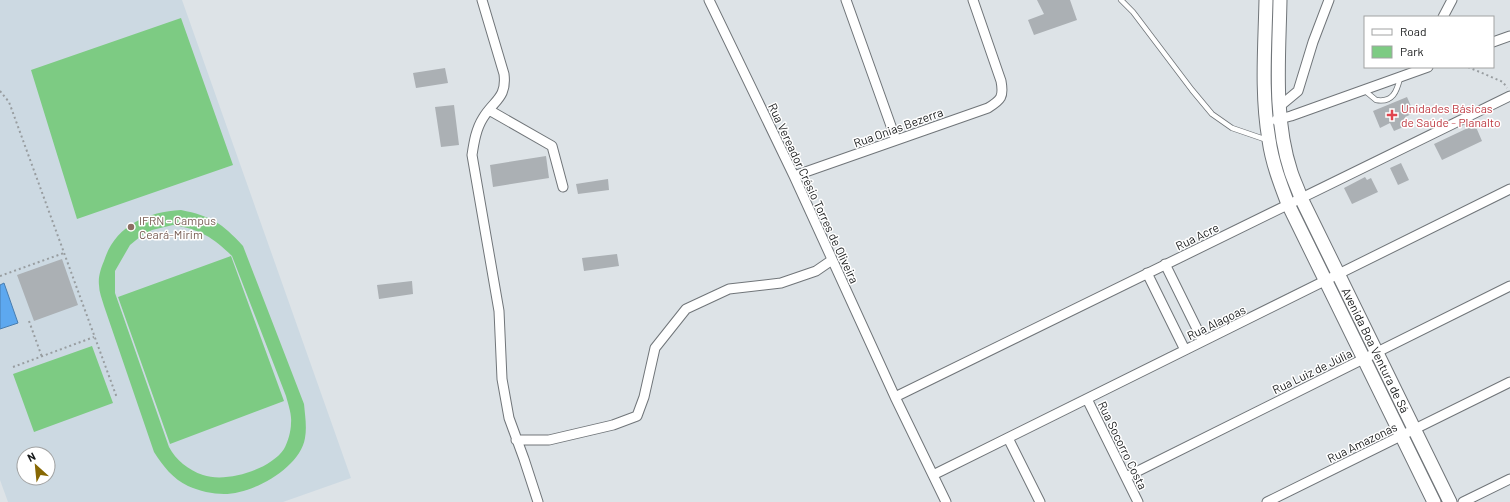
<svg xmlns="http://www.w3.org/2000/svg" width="1510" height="502" font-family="Barlow,sans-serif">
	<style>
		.built { fill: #ccd9e2; fill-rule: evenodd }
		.green { fill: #7dcb83; fill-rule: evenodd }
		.water { fill: #5da8ef; stroke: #487daf }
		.building { fill: #abb0b4 }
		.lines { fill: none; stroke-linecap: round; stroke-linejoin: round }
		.lane-casing { stroke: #707579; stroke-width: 6 }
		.street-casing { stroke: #707579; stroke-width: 11 }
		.secondary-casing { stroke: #707579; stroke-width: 15 }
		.path { stroke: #989da0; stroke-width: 2; stroke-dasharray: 2 3; stroke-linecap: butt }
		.lane { stroke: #fff; stroke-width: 4.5 }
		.street { stroke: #fff; stroke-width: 9 }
		.secondary { stroke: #fff; stroke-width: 13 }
		.health-dot { fill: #e0444e; stroke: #fff; stroke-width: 1.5 }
		.education-dot { fill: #8d6e63; stroke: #fff; stroke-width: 1.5 }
		.labels { text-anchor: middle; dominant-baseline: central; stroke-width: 3; stroke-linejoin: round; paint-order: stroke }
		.health-label { font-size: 12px; fill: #be3a42; stroke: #fff; text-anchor: start }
		.street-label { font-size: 12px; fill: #17191a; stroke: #fff }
		.education-label { font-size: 12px; fill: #785e54; stroke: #fff; text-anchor: start }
	</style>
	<rect width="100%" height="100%" fill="#dde3e7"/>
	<path class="built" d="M0,0H182L351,478L283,502H8L0,480ZM24,454H48V478H24Z"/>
	<path class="green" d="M181,18L233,165L77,219L31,70Z
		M181,210C211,216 222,223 243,246L304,404C305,415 307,427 305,438C300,468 253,494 224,494C213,494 199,491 188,486C173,479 163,466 154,452L104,306C102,299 99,292 99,285C98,277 101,268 104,261C115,226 146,212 181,210ZM173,225C199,229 213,237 232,256L286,396C288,404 292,414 291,423C291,431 288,442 284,449C270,470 226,483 203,475C188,470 176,460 169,447L115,293V271L130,245L141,236L152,230Z
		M231,256L284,401L170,444L118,297Z
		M92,346L113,403L34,432L13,374Z"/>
	<path class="water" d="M4,283L18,323L0,329V285Z"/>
	<path class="building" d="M1037,0H1070L1077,20L1034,35L1028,20L1044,14Z
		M445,68L448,83L416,88L413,73Z
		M1407,97L1414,113L1405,117L1408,125L1394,131L1390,123L1380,128L1373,111Z
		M454,105L459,145L441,147L435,107Z
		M1470,127L1471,129L1476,127L1482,141L1442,160L1434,144Z
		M546,156L549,178L493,187L490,165Z
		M1401,163L1409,180L1398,185L1390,168Z
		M1365,177L1367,180L1371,178L1378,192L1352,204L1344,188Z
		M608,179L609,190L578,194L576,184Z
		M617,254L619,266L584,271L582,258Z
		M62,259L78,305L34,321L17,275Z
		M412,281L413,294L379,299L377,285Z"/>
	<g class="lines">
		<g class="lane-casing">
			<path id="lane" d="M1121,0L1133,12L1192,90L1212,114L1232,128L1267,140
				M1364,90L1376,100C1393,103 1397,91 1400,78"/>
		</g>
		<g class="street-casing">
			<path id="street" d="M482,0L504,74C507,98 494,100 483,118C476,129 474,142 472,155L499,311L502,379L509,418L524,459L538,502
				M709,0L794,176L895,397L946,502
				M846,0L896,140
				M1443,17L1452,0
				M1493,42L1510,36
				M1280,106L1298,91L1313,42L1329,0
				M489,110L552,146L563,187
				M1276,120L1291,116L1428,67
				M794,176L988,108C1001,100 1004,97 1001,81L973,0
				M1165,264L1203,341
				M1147,273L1185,350
				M895,397L1510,96
				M1087,399L1138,502
				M1008,438L1040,502
				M516,440H549L613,425L637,416L644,397L655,348L686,309L729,289L781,283L816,271L832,260
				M933,475L1510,189
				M1126,477L1510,286
				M1267,502L1510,382
				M1463,502L1510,479"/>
		</g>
		<g class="secondary-casing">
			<path id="secondary" d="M1266,0C1265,46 1261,94 1269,140C1272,162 1280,183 1288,204L1434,502
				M1280,0C1279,56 1273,118 1291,172C1294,181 1298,189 1301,198L1450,502"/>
		</g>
		<path class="path" d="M1468,67L1503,82L1507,88
			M0,91L9,102L117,398
			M0,276L64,253
			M29,321L42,357
			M13,367L94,337"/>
		<use href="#lane" class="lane"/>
		<use href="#street" class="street"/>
		<use href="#secondary" class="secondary"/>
	</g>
	<path class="health-dot" d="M1390 109h4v4h4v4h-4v4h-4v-4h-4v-4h4z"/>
	<circle class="education-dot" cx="131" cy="227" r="4"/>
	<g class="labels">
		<g class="health-label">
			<text x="1401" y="108">Unidades Básicas<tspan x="1401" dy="14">de Saúde - Planalto</tspan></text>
		</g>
		<g class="street-label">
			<text transform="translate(898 127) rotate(-20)">Rua Onias Bezerra</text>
			<text transform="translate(814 193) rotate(65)">Rua Vereador Crésio Torres de Oliveira</text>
			<text transform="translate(1197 236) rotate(-26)">Rua Acre</text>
			<text transform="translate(1216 322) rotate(-26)">Rua Alagoas</text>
			<text transform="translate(1376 350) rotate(64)">Avenida Boa Ventura de Sá</text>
			<text transform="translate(1312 371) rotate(-26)">Rua Luiz de Júlia</text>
			<text transform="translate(1362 442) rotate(-26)">Rua Amazonas</text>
			<text transform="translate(1123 445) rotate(64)">Rua Socorro Costa</text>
		</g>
		<g class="education-label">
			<text x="139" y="220">IFRN - Campus<tspan x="139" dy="14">Ceará-Mirim</tspan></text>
		</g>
	</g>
	<rect x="1364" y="16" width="130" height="52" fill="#ffffff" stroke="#a2a3a3"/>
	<rect x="1372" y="29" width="20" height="6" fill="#ffffff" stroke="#a2a3a3"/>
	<text x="1400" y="36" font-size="12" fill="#17191a">Road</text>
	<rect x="1372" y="46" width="20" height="12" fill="#7dcb83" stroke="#a2a3a3"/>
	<text x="1400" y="56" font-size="12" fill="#17191a">Park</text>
	<g transform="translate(36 466) rotate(333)"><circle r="19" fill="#ffffff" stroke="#a2a3a3"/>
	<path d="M0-3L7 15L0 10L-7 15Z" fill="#876803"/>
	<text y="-6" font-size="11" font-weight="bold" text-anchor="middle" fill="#17191a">N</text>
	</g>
</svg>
